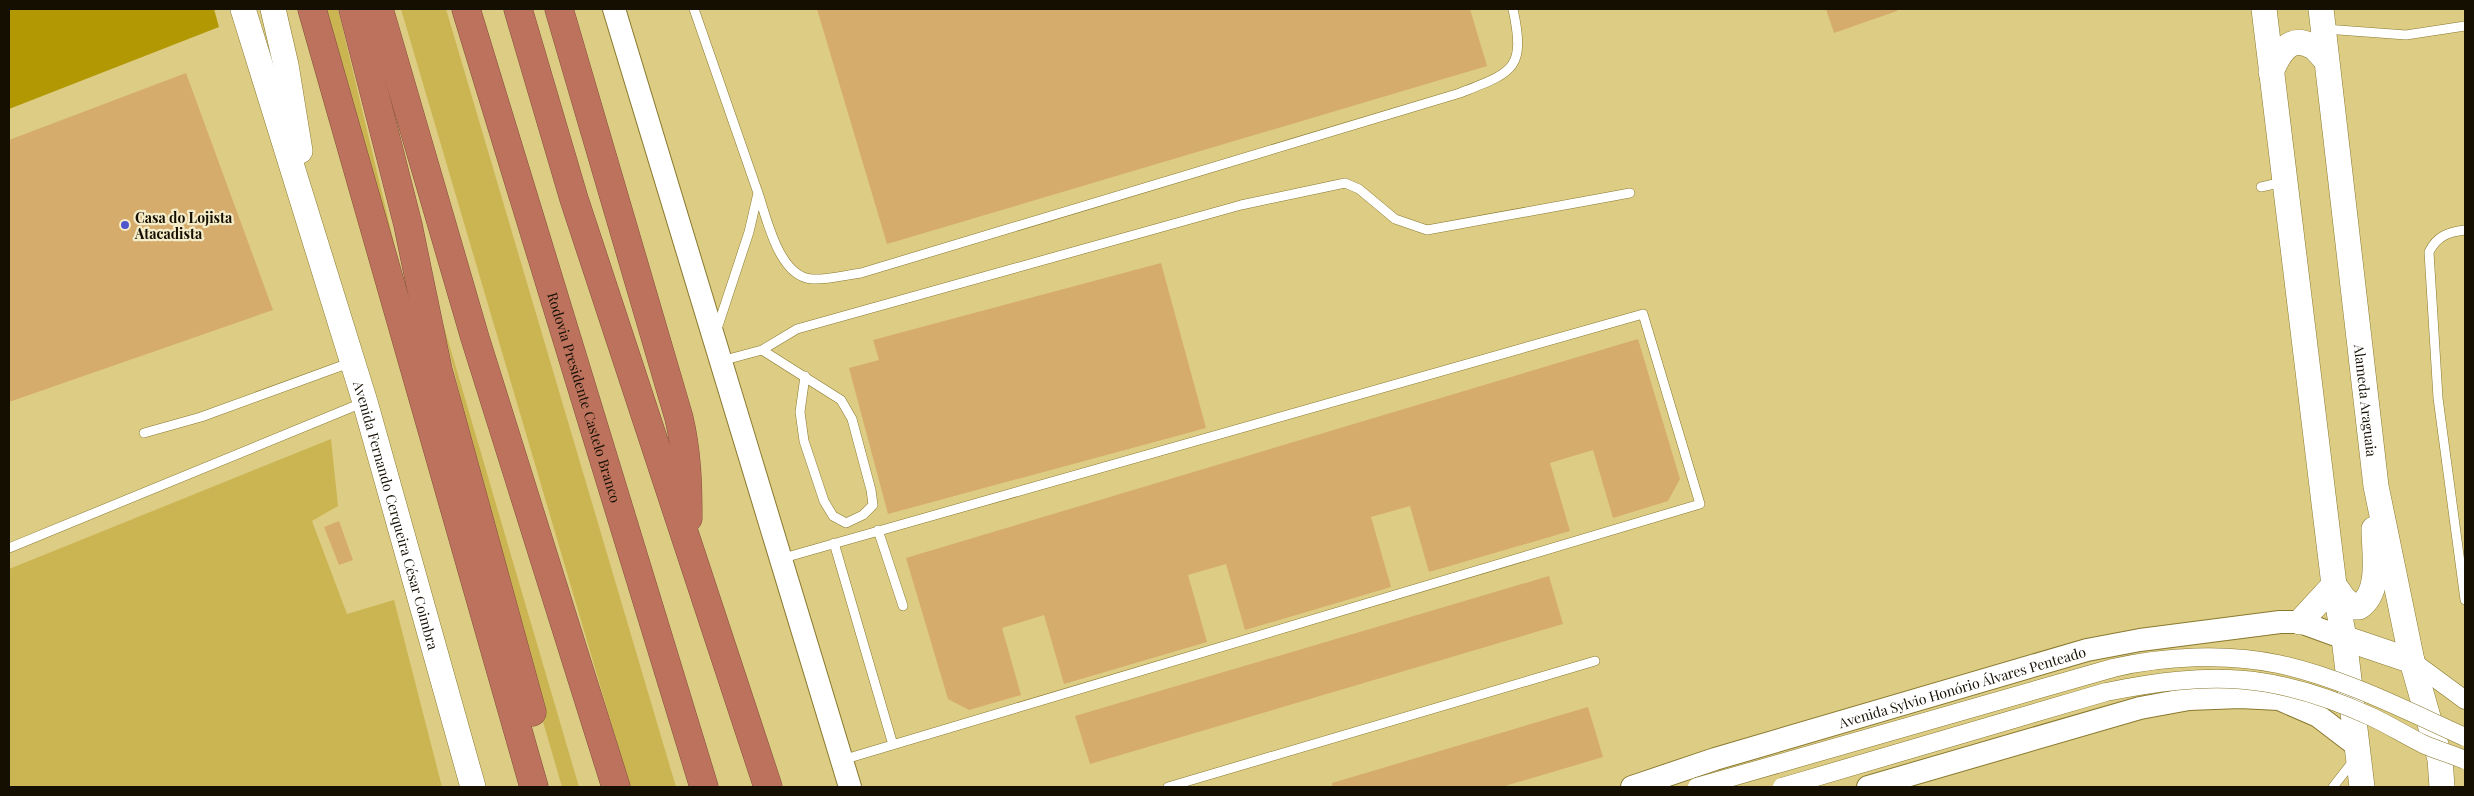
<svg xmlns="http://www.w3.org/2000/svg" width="2474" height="796" font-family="'Playfair Display',serif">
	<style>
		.green { fill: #cbb553 }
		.forest { fill: #b29803 }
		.building { fill: #d6ac6c }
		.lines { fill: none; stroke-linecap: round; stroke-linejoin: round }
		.service-casing { stroke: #89792f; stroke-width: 10 }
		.minor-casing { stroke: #89792f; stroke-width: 19 }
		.tertiary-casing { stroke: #89792f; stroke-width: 24 }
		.secondary-casing { stroke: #89792f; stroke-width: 26 }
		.motorway-casing { stroke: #824f3c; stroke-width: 29 }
		.service { stroke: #fff; stroke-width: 9 }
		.minor { stroke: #fff; stroke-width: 18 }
		.tertiary { stroke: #fff; stroke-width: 22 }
		.secondary { stroke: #fff; stroke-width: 25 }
		.motorway { stroke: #bd725d; stroke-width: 28 }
		.minor-bridge-casing { stroke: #89792f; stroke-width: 19; stroke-linecap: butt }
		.minor-bridge { stroke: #fff; stroke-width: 18 }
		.poi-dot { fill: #5155cc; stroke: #f5edc9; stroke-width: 2 }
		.labels { text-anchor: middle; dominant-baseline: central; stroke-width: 4.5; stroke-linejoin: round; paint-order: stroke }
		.poi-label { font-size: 14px; font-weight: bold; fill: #140f00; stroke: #f5edc9; text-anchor: start }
		.street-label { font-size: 14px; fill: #140f00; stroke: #f5edc9 }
	</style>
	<rect width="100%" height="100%" fill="#ddcc83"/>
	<path class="green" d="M321,9H338L442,444Z
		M401,9H446L676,787H630Z
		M442,320L579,787H562L514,622Z
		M331,439L338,506L312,521L347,614L394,600L442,787H9V569Z"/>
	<path class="forest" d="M9,9H214L219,27L9,109Z"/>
	<path class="building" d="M817,9H1470L1487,66L887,244Z
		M1826,9H1897V11L1834,33Z
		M186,73L273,310L9,402V140Z
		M1161,263L1206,428L888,514L849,368L879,360L873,340Z
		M1638,339L1680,479L1668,501L1613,518L1593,450L1550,463L1570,531L1429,572L1410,506L1371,517L1391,587L1245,630L1226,564L1188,575L1207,642L1064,684L1044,615L1002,628L1021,695L969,710L948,699L906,558Z
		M339,521L353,560L339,565L324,527Z
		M1549,576L1563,624L1090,764L1075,716Z
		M1588,707L1603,757L1502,787H1332V783Z"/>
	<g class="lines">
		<g class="service-casing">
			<path id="service" d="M694,9L758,193L749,232L716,332
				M2325,29L2406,35L2465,26
				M2261,187L2283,182
				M758,193C767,219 779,277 812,279C828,280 845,275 861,273L1460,93C1513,72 1526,70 1513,9
				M2465,230C2448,232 2437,236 2429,252L2438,398L2465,600
				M762,350L841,400L852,419L871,490L873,505L863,515L846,523L833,516L824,501L804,441L800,412L805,376
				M721,361L762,350L797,329L1241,205L1345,183L1359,189L1395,219L1427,230L1630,193
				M144,433L201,417L352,362
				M878,530L903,606
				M834,543L893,745
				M9,548L362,403
				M780,559L1643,314L1700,504L842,760
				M1168,787L1595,661
				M2333,787L2354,760"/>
		</g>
		<g class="minor-casing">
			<path id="minor" d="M2412,661L2465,700"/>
		</g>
		<g class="tertiary-casing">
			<g id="tertiary">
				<path d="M614,9L850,787"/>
				<path id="s1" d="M1632,787L1715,759L2087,650L2140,640L2280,622H2300L2344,638"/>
				<path d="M1868,787L2140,708L2189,699L2240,697L2279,699L2318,716L2356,745"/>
			</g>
		</g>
		<g class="secondary-casing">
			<g id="secondary">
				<path id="s2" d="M243,9L365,402L473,787"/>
				<path d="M273,9L286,65L300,151"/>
				<path d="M2264,9L2334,585L2344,638L2362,787"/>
				<path id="s3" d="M2321,9L2376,486L2412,661L2440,759L2442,787"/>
				<path d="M2271,72C2278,56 2288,34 2311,46C2316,48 2321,55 2325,59"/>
				<path d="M2300,622L2334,585L2344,599L2354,607H2359C2382,592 2374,552 2374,529"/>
				<path d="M2344,638L2412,661"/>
			</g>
		</g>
		<g class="motorway-casing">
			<g id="motorway">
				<path d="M312,9L534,787"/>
				<path d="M353,9L408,225L438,370L532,712"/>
				<path d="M379,9L475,338L616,787"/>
				<path id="s4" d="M466,9L704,787"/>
				<path d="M518,9L574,199L768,787"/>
				<path d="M559,9L679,418C687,452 688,484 688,518"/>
			</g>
		</g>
		<use href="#service" class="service"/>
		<use href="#minor" class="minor"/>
		<use href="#tertiary" class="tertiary"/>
		<use href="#secondary" class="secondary"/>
		<use href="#motorway" class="motorway"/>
		<g class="minor-bridge-casing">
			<path id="minor-bridge" d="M1697,787L2113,668C2164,656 2227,653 2278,664C2343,678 2405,710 2465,737
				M1782,787L2106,692C2210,671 2275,672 2372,717C2389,725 2405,735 2423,744C2436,750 2451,754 2465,760"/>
		</g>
		<use href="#minor-bridge" class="minor-bridge"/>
	</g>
	<circle class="poi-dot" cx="125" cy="225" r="5"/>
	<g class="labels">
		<g class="poi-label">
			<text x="135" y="217">Casa do Lojista<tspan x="135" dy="16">Atacadista</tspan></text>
		</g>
		<g class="street-label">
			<text stroke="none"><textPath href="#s4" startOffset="406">Rodovia Presidente Castelo Branco</textPath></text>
			<text stroke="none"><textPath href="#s3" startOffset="394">Alameda Araguaia</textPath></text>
			<text stroke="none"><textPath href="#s2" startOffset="529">Avenida Fernando Cerqueira César Coimbra</textPath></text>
			<text stroke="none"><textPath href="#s1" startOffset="345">Avenida Sylvio Honório Álvares Penteado</textPath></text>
		</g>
	</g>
	<rect width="2474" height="796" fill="none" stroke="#140f00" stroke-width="20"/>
</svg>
